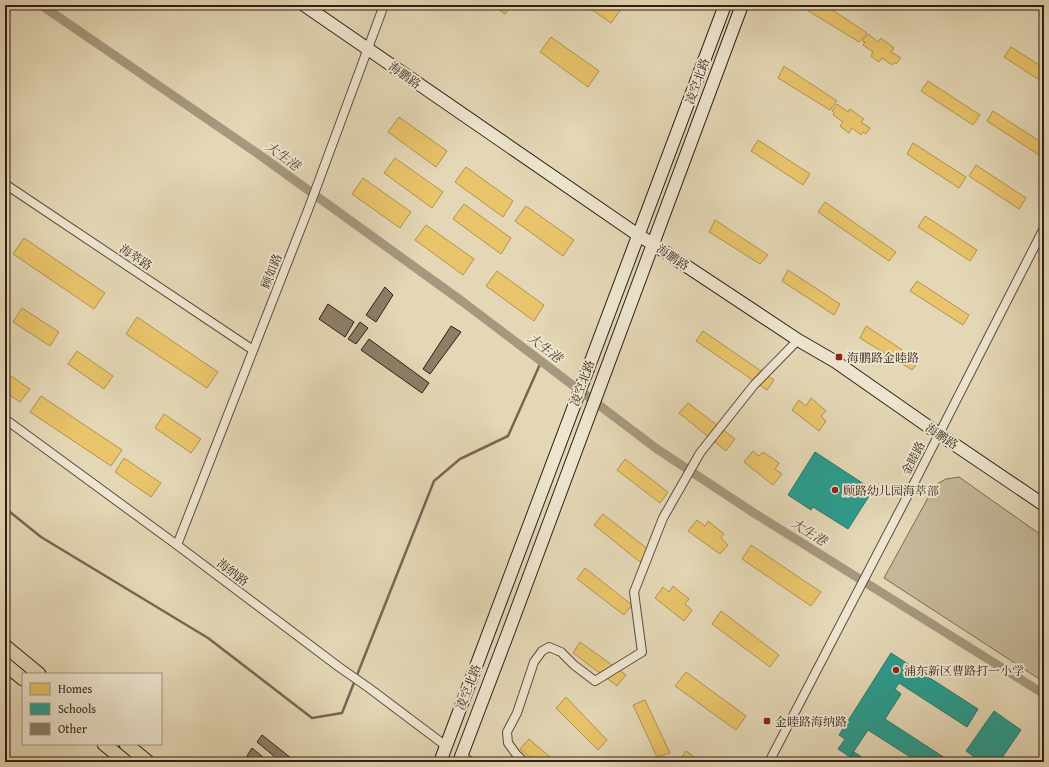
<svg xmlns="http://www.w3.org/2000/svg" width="1049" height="767" font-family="'Gentium Book Plus','Noto Serif SC',serif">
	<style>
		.green { fill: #c5b89a; stroke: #7a6b58 }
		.homes { fill: #e9c46a; stroke: #b19250 }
		.schools { fill: #2a9d8f; stroke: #2c776a }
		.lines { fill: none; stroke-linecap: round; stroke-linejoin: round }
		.stream { stroke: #766755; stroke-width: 2.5 }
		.canal { stroke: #a6987f; stroke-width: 9 }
		.building { fill: #8d7e68; stroke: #2f1e15 }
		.street-casing { stroke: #5c4c3d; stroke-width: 10 }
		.secondary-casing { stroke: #2f1e15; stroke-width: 14 }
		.primary-casing { stroke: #2f1e15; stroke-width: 15 }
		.street { stroke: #ede5cf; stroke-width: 8 }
		.secondary { stroke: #ede5cf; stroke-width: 12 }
		.primary { stroke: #e4d7b5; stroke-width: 13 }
		.poi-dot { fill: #8f2418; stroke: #ede5cf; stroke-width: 1.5 }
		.labels { text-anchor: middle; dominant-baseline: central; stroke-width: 4; stroke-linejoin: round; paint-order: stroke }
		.street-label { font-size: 12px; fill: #2f1e15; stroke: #ede5cf }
		.poi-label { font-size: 12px; fill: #2f1e15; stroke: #ede5cf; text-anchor: start }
		.water-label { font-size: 13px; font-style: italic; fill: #59493a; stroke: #ede5cf }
	</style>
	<rect width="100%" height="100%" fill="#e4d7b5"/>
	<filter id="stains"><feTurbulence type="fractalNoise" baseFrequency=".005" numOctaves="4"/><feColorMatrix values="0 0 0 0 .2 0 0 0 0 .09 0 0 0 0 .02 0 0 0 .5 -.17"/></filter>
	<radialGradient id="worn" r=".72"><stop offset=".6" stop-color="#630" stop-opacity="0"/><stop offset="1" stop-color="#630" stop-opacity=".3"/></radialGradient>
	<path class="green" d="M959,477L1044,537V682L884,578L935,485L946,479Z"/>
	<path class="homes" d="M492,5H511L505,14Z
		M585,5H618L622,8L611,23Z
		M810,5H825L867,33L859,42L807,10Z
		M868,34L878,42L881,38L894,48L891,52L901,58L896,64L894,62L892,65L882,58L879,62L871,56L873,52L863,45L865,42L862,41Z
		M551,37L599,71L588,87L540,52Z
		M1011,47L1044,68V83L1004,57Z
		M784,66L837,101L830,110L778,78Z
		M928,81L980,115L973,125L921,91Z
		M837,104L848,112L850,109L864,119L861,122L870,128L866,134L863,132L861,135L852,128L849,133L840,126L843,122L833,115L834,113L832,111Z
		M993,111L1044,144V147L1039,155L987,121Z
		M399,117L447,151L436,167L388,132Z
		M758,140L810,174L803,185L751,151Z
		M913,143L966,177L959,188L907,154Z
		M395,158L443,192L432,208L384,173Z
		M976,165L1026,198L1019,209L969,176Z
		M466,167L513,201L503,217L455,182Z
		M363,178L411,212L400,228L352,194Z
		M825,202L896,252L889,261L818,212Z
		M464,204L511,238L501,254L453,219Z
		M526,206L574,240L563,256L515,221Z
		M925,216L977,250L970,261L918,227Z
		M715,220L768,255L760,264L709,232Z
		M426,225L474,259L463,275L415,240Z
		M24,238L105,293L94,309L13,254Z
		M788,270L840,304L834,315L782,281Z
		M497,271L544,305L534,321L486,286Z
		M917,281L969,315L963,325L910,291Z
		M22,308L59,332L50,346L13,322Z
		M137,317L218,372L207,388L126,334Z
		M866,326L919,361L912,370L860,338Z
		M703,331L774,380L767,390L696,341Z
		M77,351L113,376L104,389L68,364Z
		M5,372L30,389L20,402L5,392Z
		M41,396L122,450L111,466L30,412Z
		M811,398L826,411L821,416L826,421L819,431L792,410L799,400L806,406Z
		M688,403L735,439L726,451L679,413Z
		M164,414L201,439L191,453L155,428Z
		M753,451L759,456L763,452L779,463L775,469L782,474L773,485L744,462Z
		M124,458L161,483L151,497L115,472Z
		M625,459L668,492L660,503L617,470Z
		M603,514L649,550L640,562L594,525Z
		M697,520L705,526L708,521L724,534L721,538L728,545L720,554L688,531Z
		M751,545L821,592L811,606L742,559Z
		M585,568L632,605L624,615L577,579Z
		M673,586L689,599L685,604L692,610L684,621L655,598L663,587L669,592Z
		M721,611L779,655L770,667L712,624Z
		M580,642L626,675L617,686L573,653Z
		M686,672L746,716L736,730L675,686Z
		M566,697L607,740L598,750L556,708Z
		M645,700L670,753L657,757L633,705Z
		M529,739L550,757L556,762H535L520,749Z
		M686,751L701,762H678Z"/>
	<path class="schools" d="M815,452L873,490L848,529L813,507L811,510L788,495Z
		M891,653L978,709L967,727L899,683L895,689L901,694L885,719L948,760L947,762H918L868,730L850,757L838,749L845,739L839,735Z
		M994,711L1021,730L999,762H982L966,751Z
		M854,752L869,762H847Z"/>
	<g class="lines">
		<path class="stream" d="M5,508L41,537L208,638L312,718L342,713L434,481L460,459L508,436L541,362"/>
		<path class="canal" d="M41,5L254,151L463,302L657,449L754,513L1044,694"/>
	</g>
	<path class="building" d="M385,287L393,295L376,322L366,315Z
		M328,304L354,322L345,337L319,319Z
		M360,322L368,328L356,344L348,339Z
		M451,326L461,332L430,374L423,369Z
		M369,339L429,383L422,393L361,350Z
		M262,735L296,762H281L257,742Z
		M252,748L269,762H255L247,756Z"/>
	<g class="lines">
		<g class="street-casing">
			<path id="street" d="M5,184L253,350
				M5,419L177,545L339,667L369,688L446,746
				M177,545L308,210L384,5
				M462,756L471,762
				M524,762L516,754L508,743L507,732L517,713L534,662L542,651L549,647L561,652L574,665L595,681L642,652L634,592L663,518L700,453L754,385L798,340
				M769,762L910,491L1044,228"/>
		</g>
		<g class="secondary-casing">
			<path id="secondary" d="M304,5L638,235L653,244L798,340L836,362L939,434L1044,505
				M440,762L725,5
				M459,762L508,633L742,5"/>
		</g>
		<g class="primary-casing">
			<path id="primary" d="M5,646L39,674
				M5,664L23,679
				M104,744L126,762
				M126,744L148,762"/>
		</g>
		<use href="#street" class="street"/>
		<use href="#secondary" class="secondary"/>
		<use href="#primary" class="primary"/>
	</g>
	<g class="poi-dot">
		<rect x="835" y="353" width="8" height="8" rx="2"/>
		<circle cx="835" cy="490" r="4"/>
		<circle cx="896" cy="670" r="4"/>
		<rect x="763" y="717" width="8" height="8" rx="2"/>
	</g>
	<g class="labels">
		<g class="street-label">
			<text transform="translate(405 75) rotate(35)">海鹏路</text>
			<text transform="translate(697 81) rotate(-70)">凌空北路</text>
			<text transform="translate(136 257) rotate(34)">海萃路</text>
			<text transform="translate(673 257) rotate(34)">海鹏路</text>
			<text transform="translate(271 271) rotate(-68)">顾如路</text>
			<text transform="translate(582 383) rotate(-70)">凌空北路</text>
			<text transform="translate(942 436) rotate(34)">海鹏路</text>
			<text transform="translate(913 458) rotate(-63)">金睦路</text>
			<text transform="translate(233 572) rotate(37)">海纳路</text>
			<text transform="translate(468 687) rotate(-69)">凌空北路</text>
		</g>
		<g class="poi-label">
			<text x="847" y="357">海鹏路金睦路</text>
			<text x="843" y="490">顾路幼儿园海萃部</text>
			<text x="904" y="670">浦东新区曹路打一小学</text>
			<text x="775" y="721">金睦路海纳路</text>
		</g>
		<g class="water-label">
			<text transform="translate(283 156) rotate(36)">大生港</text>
			<text transform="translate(545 348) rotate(37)">大生港</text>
			<text transform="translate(809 532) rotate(32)">大生港</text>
		</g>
	</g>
	<rect width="1049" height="767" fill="none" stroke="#e4d7b5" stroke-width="20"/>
	<rect x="6" y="6" width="1037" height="755" fill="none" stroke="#2f1e15" stroke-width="2"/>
	<rect x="10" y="10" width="1029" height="747" fill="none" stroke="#2f1e15"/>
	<rect x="22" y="673" width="140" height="72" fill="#ede5cf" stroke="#a19585"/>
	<rect x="30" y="683" width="20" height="12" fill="#e9c46a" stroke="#a19585"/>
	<text x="58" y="693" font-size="12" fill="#2f1e15">Homes</text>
	<rect x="30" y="703" width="20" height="12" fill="#2a9d8f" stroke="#a19585"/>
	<text x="58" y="713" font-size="12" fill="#2f1e15">Schools</text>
	<rect x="30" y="723" width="20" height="12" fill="#8d7e68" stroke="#a19585"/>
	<text x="58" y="733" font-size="12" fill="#2f1e15">Other</text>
	<rect width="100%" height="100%" filter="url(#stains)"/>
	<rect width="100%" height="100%" fill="url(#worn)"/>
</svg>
